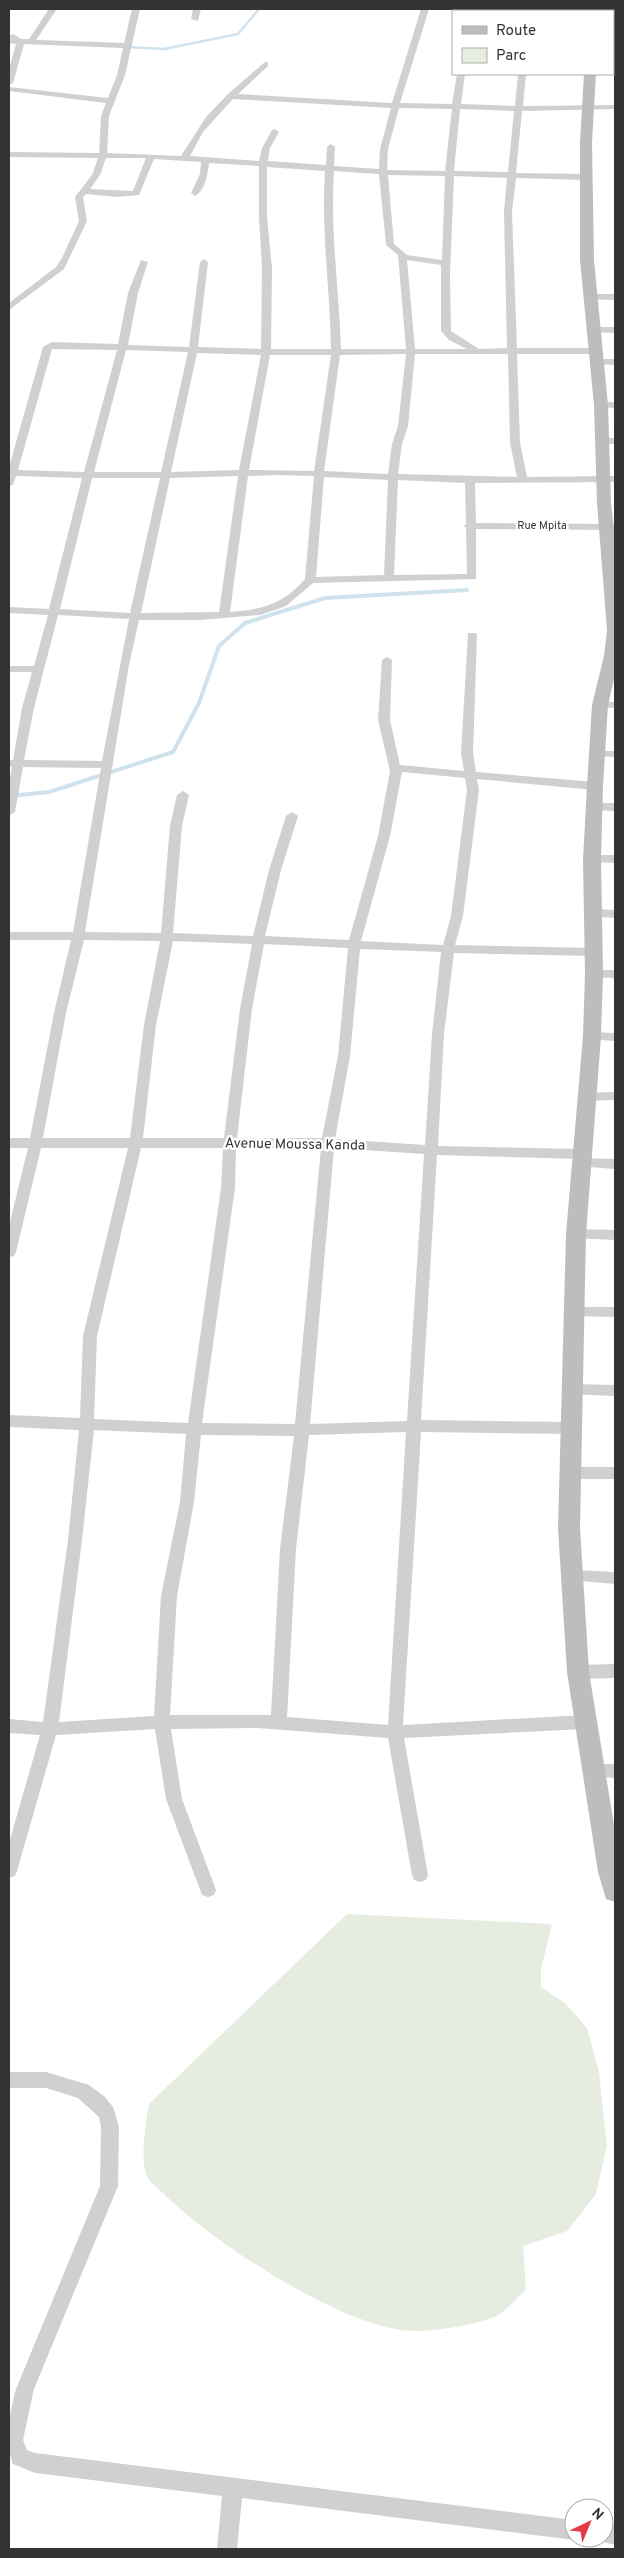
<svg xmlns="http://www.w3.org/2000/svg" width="624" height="2558" font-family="Overpass,sans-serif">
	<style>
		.green { fill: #e6ecdf }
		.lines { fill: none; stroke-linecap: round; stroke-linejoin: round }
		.stream-far1 { stroke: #cfe2ee; stroke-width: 2.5 }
		.stream { stroke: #cfe2ee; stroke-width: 4 }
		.street { fill: #d0d0d0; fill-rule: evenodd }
		.secondary { fill: #bdbdbd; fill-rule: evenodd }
		.labels { text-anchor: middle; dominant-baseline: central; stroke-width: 5; stroke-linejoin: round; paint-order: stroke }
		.far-street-label { font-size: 11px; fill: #333; stroke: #fff }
		.street-label { font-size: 14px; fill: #333; stroke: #fff }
	</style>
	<rect width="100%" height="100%" fill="#fff"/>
	<path class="green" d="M347,1914L552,1924L541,1969V1987L565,2003L587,2028L599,2072L607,2146L596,2194L567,2231L523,2246L526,2290C518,2297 510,2307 501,2313C488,2324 434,2331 417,2331C350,2333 214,2243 167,2197C162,2191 152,2185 148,2178C139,2162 146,2121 149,2104Z"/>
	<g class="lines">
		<path class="stream-far1" d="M127,47L164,49L238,34L259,9"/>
		<path class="stream" d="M9,796L49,792L173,752L199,703L219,646L245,623L325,598L467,590"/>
		<path class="street" d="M49,9H57L36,40L124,43L132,9H140L125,75L109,116L107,153L181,156L206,117L228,94L265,62H268V66L238,94L392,103L421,9H429L400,103L452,104L457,74H465L461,104L515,106L518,74H526L523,106L615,105V109L522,111L516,173L587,174L591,177L587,180L516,178L512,212L517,348H597L602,351L597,354H517L520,443L527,477L615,476V482L475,483L476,523L615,524V530L476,529V579L313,583L286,606L260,615L199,620H139L129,665L85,932L161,933L170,826L177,795L183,791L189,795L182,826L173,933L253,936L269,870L286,816L292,812L298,816L281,870L265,936L349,940L378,836L390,771L378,720L382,660L387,657L392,660L390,720L400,765L464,771L461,753L468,633H476L477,635L473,753L476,772L595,782L601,786L595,790L477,779L479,790L463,916L455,945L594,948L600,952L594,956L454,953L444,1034L438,1146L581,1149L588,1154L582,1158L615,1159V1169L576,1166L574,1163L580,1159L437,1155L421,1420L570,1422L575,1424L577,1428L575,1432L570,1434L421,1432L403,1725L584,1715L590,1717L592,1722L590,1727L584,1729L404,1738L428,1875L426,1880L420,1882L414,1880L412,1875L388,1738L258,1728L171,1729L182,1799L216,1890L214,1895L208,1897L202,1895L166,1799L155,1729L56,1735L17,1871L15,1876L9,1878V1843L40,1735L9,1733V1719L43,1722L68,1540L79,1430L9,1427V1415L80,1418L83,1336L128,1148H41L16,1252L14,1256L9,1257V1226L28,1148H9V1138H30L54,1013L71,940H9V932H73L101,768L23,767L15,812L9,816V782L12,767L9,766V760H13L22,708L32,672H9V666H34L48,615L9,613V607L49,609L82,478L16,476L13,485L9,486V467L43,347L52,342L118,344L128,293L141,260L148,262L138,293L128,345L189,347L200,262L204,259L208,262L198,347L261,349L262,268L259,217V166L209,163C208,173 205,191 195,196L191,193L200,174L201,162L154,159L139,195L117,197L86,194L83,197L87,221L64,269L9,310V303L56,267L62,258L79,221L75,197L92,175L98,158L9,157V152L99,153L101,116L106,103L9,91V87L108,98L117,75L123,48L24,44L13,83L9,85V69L16,44L9,43V39H11L9,36L13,34L21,39H29ZM233,99L391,108L380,149L379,169L334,166L335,147L331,144L327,147L326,165L268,161L270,148L279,132L275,129L272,130L262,148L259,161L190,156L203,132ZM399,108L452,109L445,171L387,170L388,149ZM460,109L514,111L508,172L454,171ZM106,158H146L133,191L90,189L100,175ZM267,167L325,171C321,230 330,289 331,349H271L272,268L267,217ZM334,171L379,174L386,245L398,255L406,349H341C339,290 330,230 334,171ZM388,175L445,176L442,260L407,255L394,244ZM454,176L507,178L504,212L507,348L479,349L451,331L450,274ZM407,260L441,265V331L449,340L467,349H415ZM52,349L117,350L84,472L18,470ZM126,350L188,352L161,472H94ZM197,353L261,355L239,470L171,472ZM406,354L398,426L392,444L388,474L324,471L340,355ZM415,354H508L510,443L517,477L398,474L402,444L408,426ZM270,355H331L314,471L249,470ZM278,475L314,476L305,579C284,604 261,610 230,612L248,476ZM238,476L219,612L141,613L170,478ZM324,477L388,480L384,575L316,577ZM92,478H160L130,613L60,609ZM398,480L465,483L466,524L464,526L466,528L467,574L394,575ZM58,615L129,619L102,761L24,760L34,708ZM402,772L465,778L467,790L451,916L443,945L361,941L390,836ZM84,940L160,941L144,1025L130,1138H43L66,1013ZM173,941L252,944L240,1009L224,1138H143L156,1025ZM264,944L348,948L338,1056L322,1138H237L252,1009ZM360,949L441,952L432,1034L425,1145L335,1139L350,1056ZM141,1148H223L221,1188L188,1423L94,1419L97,1336ZM236,1148H321L295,1424L202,1423L235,1188ZM334,1148L424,1154L407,1421L310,1424ZM94,1430L186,1434L180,1502L161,1596L154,1716L59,1722L82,1540ZM406,1432L388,1725L287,1717L296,1549L309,1435ZM201,1435L294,1436L280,1549L271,1715H170L177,1596L194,1502Z
			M193,9H201L198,21L191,19Z
			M470,9H478V11H470Z
			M525,9H533L532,11H524Z
			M589,294H615V300L586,299V295Z
			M593,327H615V333L590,332V328Z
			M598,359H615V365L595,364L593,362Z
			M601,402H615V408L598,407V403Z
			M602,438H615V444L599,443V439Z
			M600,702H615V708L596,707L594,705Z
			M596,751H615V757L592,756L590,754Z
			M595,803H615V811L591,810L589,807Z
			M592,855H615V863L588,862L586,859L588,856Z
			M594,909L615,910V918L590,916L588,913Z
			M594,970H615V978L590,977L588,974L590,971Z
			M592,1032L615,1033V1041L588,1039L586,1036Z
			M615,1092V1100L585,1101L579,1097L585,1093Z
			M576,1229L615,1230V1240L571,1238L569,1234L571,1230Z
			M574,1307H615V1317L569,1316L567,1312L569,1308Z
			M571,1384L615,1385V1396L566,1394L564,1390L566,1386Z
			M569,1467H615V1479H569L564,1477L562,1473L564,1469Z
			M573,1570L615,1572V1584L568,1580L565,1576L568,1572Z
			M615,1664V1678L578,1679L572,1677L570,1672L572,1667L578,1665Z
			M593,1764H615V1778L587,1776L585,1771L587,1766Z
			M9,2072H46L89,2085L104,2096L113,2107L119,2127L118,2186L34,2389L23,2440L27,2450L35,2453L574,2520V2538H578L574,2540L242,2498L237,2549H217L222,2496L35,2473L13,2464C3,2440 10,2413 16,2389L100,2186L101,2127L99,2117L78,2098L46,2088H9Z
			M604,2523L615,2525V2545L597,2540L596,2538H604Z"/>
		<path class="secondary" d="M599,9H611V11H599Z
			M584,74H596L592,142L594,260L608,405L611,503L615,540V675L608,705L603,786L601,859L603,974L601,1036L586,1234L580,1528L589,1672L615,1831V1902L606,1899L598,1872L567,1672L558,1528L566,1234L583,1036L585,974L583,859L587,786L592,705L604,656L607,630L597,503L594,405L580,260V142Z"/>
	</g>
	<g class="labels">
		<g class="far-street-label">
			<text x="542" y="526">Rue Mpita</text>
		</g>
		<g class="street-label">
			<text transform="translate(295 1145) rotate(1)">Avenue Moussa Kanda</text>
		</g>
	</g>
	<rect width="624" height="2558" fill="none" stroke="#333333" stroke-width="20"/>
	<rect x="452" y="10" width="162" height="65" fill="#ffffff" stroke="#adadad"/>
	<rect x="462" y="26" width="25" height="8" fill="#bdbdbd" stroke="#adadad"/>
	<text x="496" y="35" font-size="15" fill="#333333">Route</text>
	<rect x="462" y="48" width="25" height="15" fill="#e6ecdf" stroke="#adadad"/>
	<text x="496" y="60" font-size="15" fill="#333333">Parc</text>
	<g transform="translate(589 2523) rotate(44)"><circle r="24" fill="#ffffff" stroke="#adadad"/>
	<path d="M0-4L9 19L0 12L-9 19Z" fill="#e63946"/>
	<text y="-8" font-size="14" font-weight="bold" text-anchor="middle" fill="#333333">N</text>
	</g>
</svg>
